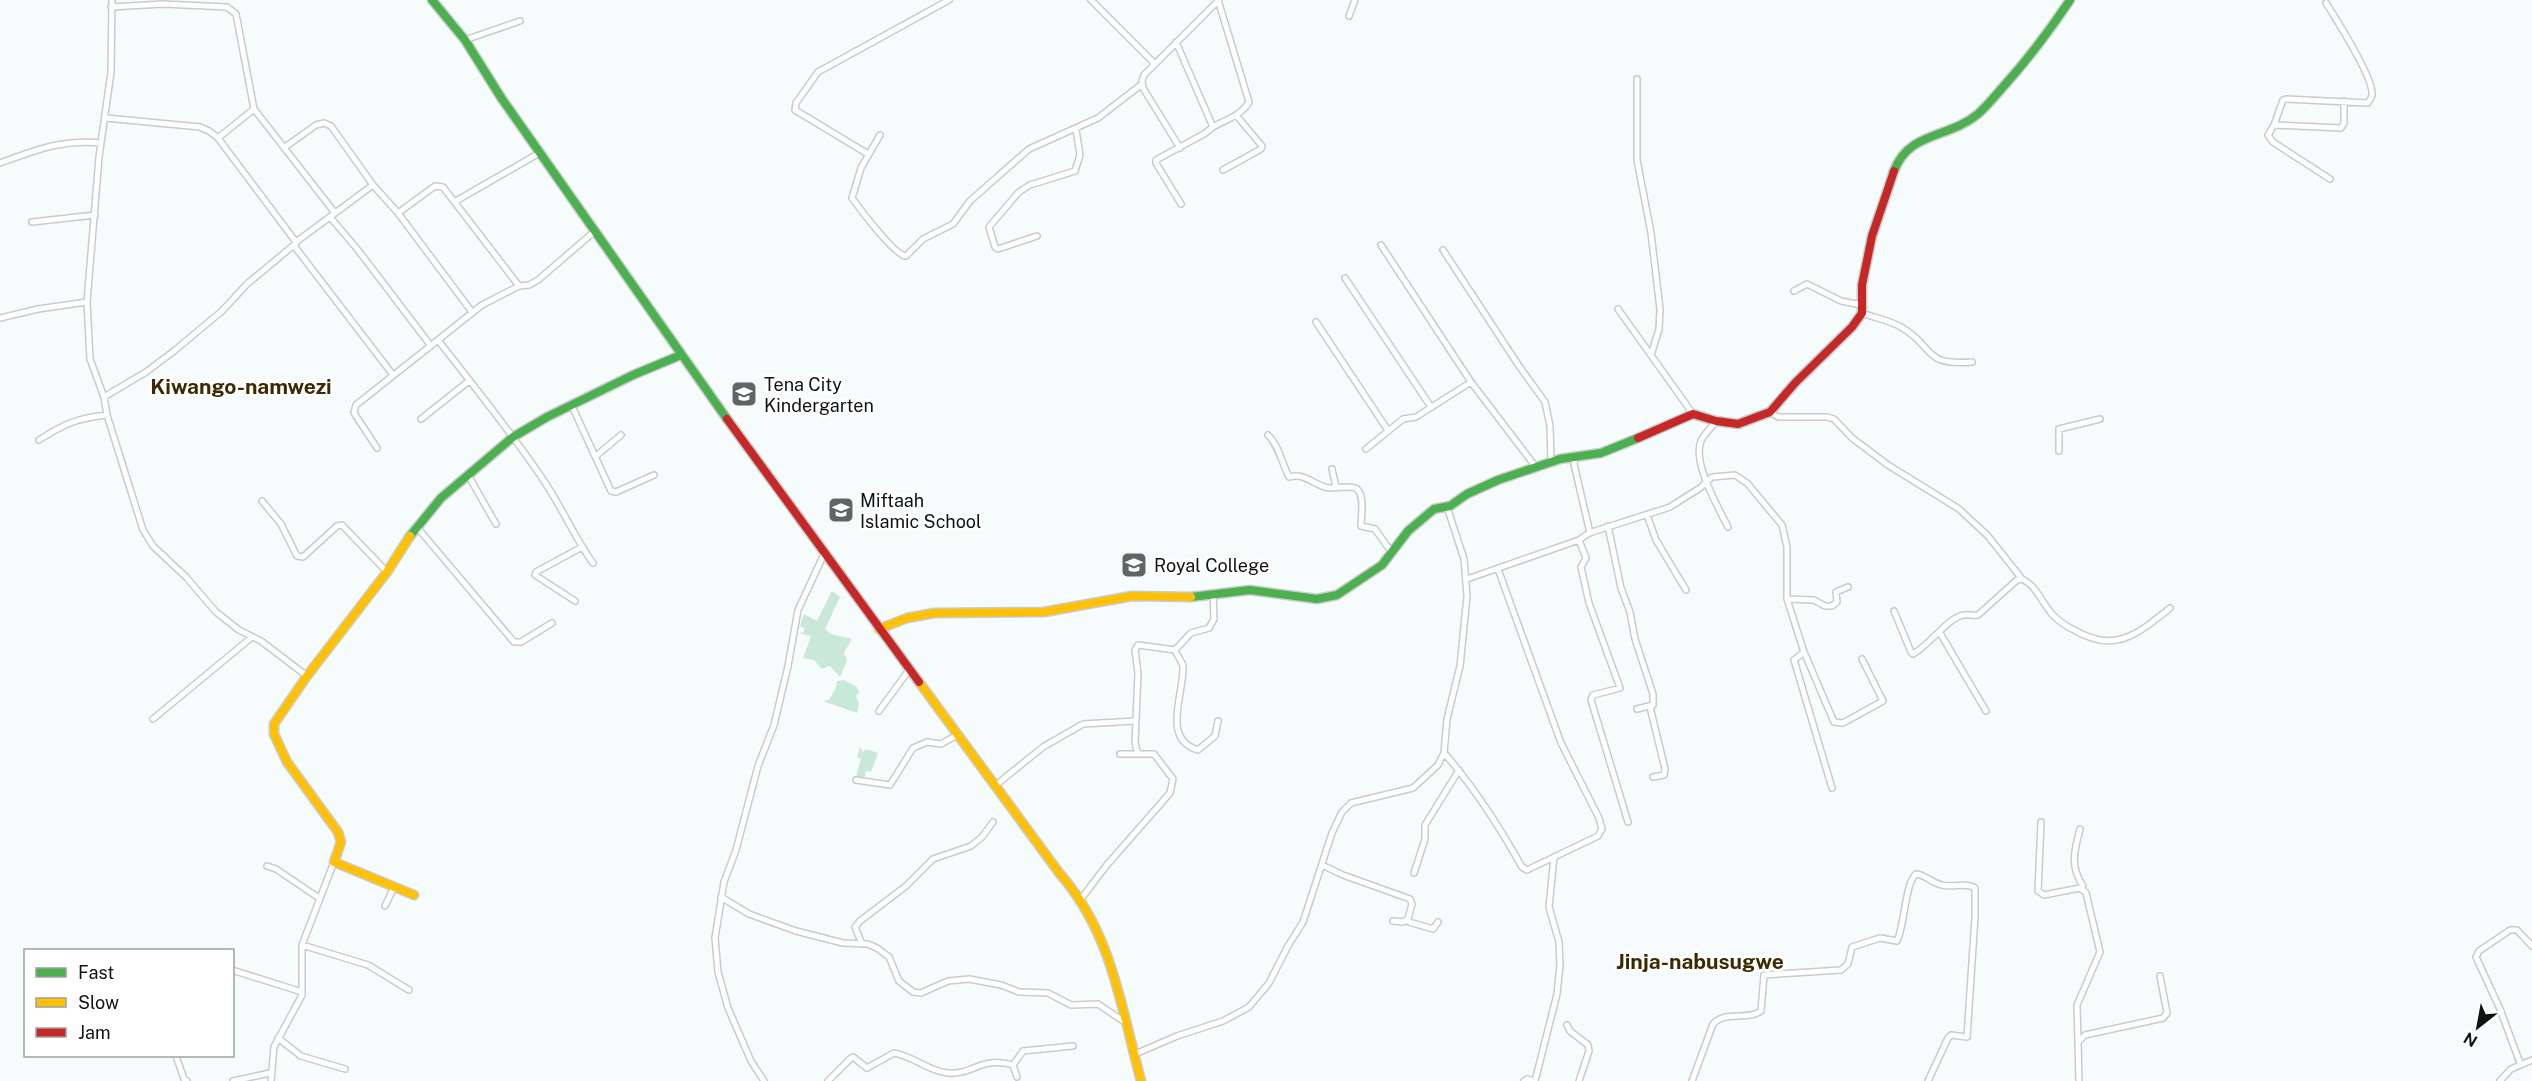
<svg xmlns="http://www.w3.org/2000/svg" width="2532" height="1081" font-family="'Public Sans',sans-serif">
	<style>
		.green { fill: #cae8d7 }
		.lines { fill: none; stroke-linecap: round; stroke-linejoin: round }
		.street-casing { stroke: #c8cccc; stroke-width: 8 }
		.fast-casing { stroke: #c8cccc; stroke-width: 11 }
		.slow-casing { stroke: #c8cccc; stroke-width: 11 }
		.jam-casing { stroke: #c8cccc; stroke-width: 11 }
		.street { stroke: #fefefe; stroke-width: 5 }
		.fast { stroke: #4caf50; stroke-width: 8 }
		.slow { stroke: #ffc107; stroke-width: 8 }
		.jam { stroke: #c62828; stroke-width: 8 }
		.labels { text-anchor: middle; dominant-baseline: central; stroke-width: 6; stroke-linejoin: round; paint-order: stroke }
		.poi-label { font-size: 18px; fill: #0f1313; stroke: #fff; text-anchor: start }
		.quarter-label { font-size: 21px; font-weight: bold; fill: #3c2901; stroke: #fff }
	</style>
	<rect width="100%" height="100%" fill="#f6fbfb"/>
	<path class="green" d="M832,591L840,597L825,629L831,634L852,639L844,653L847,660L840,677L830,666L822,669L814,660L803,658L811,636L799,633L804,632V628L800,626L804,614L817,621Z
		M844,680L857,687L859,692L856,696L859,704L857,713L823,701L829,700L836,688L837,681Z
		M860,747L863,752L866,749L878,753L871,772L866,771L864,780L856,777L861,759L857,757Z"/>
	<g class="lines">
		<g class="street-casing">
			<path id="street" d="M112,0L111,72L99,157L87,302L90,359L104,397L107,415L143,530L153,546L186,577L216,612L239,630L261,641L307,676
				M1091,0L1155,64
				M2326,3C2336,19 2374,78 2372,95C2372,97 2369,101 2368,103L2286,99L2283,100L2274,125L2268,135L2273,142L2330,179
				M111,7L163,4L227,7L236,14L254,109L335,213
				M1349,16L1355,0
				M465,40L520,21
				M1176,42L1213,127L1204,134L1156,160V163L1181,204
				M1637,79V160L1651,233L1660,309L1659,329L1651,355
				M106,118L200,127L209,131L218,138L296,242L295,247L393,375
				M2274,125L2341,128L2344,123V101
				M1213,127C1225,120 1242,115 1249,102L1218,0
				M880,135L861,168L852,198C860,209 895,256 906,256L923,239L953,224L970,201L1029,149L1098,118L1142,84
				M218,138L254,109
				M285,147L316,125L324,123L331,126L373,185L398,213L472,312
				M1180,148L1143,88L1142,81L1144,75L1219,0
				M868,154L795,110L796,103L818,72L949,0
				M0,163C36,150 62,139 101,143
				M1223,170L1261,149L1262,146L1236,115
				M456,201L541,152
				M398,213L435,186L443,187L519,286
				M330,217L358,250L431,346
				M32,222L95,215
				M1037,236L998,249L995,247L989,227L1019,192L1030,185L1075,171L1080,155L1076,130
				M296,242L373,185
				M1381,245L1471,382L1535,466
				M1443,250L1519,366L1545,402L1550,426L1551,462
				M1345,278L1431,407
				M1794,291L1807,284L1841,301L1862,305
				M1618,309L1693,414
				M1862,313C1875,318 1889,320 1901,327C1936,347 1921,366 1972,362
				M0,318L38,309L87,302
				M1316,322L1387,429
				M438,340C475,388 513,434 546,484C563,510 575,538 593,563
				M104,397L146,372L174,351L222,311L247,284L294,245
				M572,406L611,491L616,492L654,475
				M1770,412L1778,417H1827L1834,419L1852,438L1888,465L1959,509L1988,536L2022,579C2036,585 2042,603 2052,614C2058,621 2066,626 2074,630C2115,654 2138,634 2170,608
				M421,419L469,381
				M1716,421C1712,427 1704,434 1701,441C1692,462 1718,507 1728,527
				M1268,435C1279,446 1282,463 1289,477C1306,472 1315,487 1330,488C1336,488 1353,485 1357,489C1365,496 1361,516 1361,526L1375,529L1392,553
				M39,440C64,424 77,418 107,415
				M377,448L354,413L356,405L482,305L519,286L529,285L538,280L595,231
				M1366,449L1403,419L1416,417L1471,382
				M2059,451V429L2100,419
				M596,456L621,435
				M1575,456L1574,464L1590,533
				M1332,469L1336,487
				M468,475L496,524
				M262,501L281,524L297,556L303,557L337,526L342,525L387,572
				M1647,515L1656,540L1686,590
				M416,526L514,642H521L552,623
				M1608,526L1621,588L1630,612L1635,639L1653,694V705L1637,709
				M1579,540L1586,558L1581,567L1589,603L1620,688L1593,695L1591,700L1628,822
				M1467,579L1579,540L1589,533L1670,507L1700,488L1712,477L1735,475L1747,483L1782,525L1787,547V599L1804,652L1794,660L1832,788
				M1787,599L1814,600L1825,606H1832L1837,602L1836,592L1848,587
				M575,601L535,575L536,572L582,547
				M1894,611L1911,652L1913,654C1930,645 1948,617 1964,615C1969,614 1973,616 1978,615L2017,580L2022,579
				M1940,633L1986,711
				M1175,650C1177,656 1183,662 1183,667C1184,694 1161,739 1198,750L1215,736L1218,721
				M1804,652L1834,722L1843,723L1883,701L1862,659
				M1650,707L1665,769L1664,775L1653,777
				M879,711L909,670
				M153,719L252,637
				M1444,753C1475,788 1499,826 1522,867L1527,870L1598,836L1602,829L1599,818L1561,743L1498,569
				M1138,754L1135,743L1138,673L1135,650L1138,645L1175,650L1191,633L1209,628L1214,619L1213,593
				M856,780L890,785L913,748L927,742L941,744L959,734
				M996,785L1043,747L1083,724L1135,721
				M2041,822L2038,891L2044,895L2080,888L2086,893L2100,952L2077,1005L2079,1081
				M2080,829C2074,851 2070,867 2083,886L2082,889
				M1322,865L1343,875L1410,899L1412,904L1408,919L1403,922L1393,921
				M267,866L276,869L319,898
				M1414,873L1425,839V825L1459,770
				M721,897L749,914L796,931L843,943L868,944L877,948L889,957L899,981L913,992L921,993L948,981L969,979L1001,985L1019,992L1048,993L1071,1005L1098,1004L1126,1023
				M1081,899L1106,866L1170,793L1173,779L1154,754H1120
				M385,906L394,887
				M1408,919L1409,922L1433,929L1438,922
				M862,944L855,927L860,921L906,886L933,859L971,846L982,837L993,822
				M302,945L368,965L409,990
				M232,970L302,992
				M1567,1025L1570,1031L1588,1045L1589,1051L1579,1081
				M278,1038L301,1056L345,1069
				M2078,1042L2085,1035L2163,1018L2167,1013L2160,976
				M1133,1055L1177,1036L1223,1021L1249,1007L1269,983L1288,946L1303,922L1332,833L1342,812L1351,803L1413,788L1438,765L1444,753L1447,719L1460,666L1467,596L1464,559L1448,510L1450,506
				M176,1056L184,1079L187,1081
				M2520,1063L2500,1009L2476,957L2479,951L2510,930H2517L2532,946
				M1017,1077L1013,1065L1023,1051L1073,1046
				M233,1081L270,1073
				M271,1081L274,1047L302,995V945L334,862
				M764,1081L751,1061L728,1008L718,972L715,938L724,882L736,850L758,766L774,725L788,666L798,610L825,552
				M828,1081L851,1058L853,1057L867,1068L894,1053C913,1056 928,1071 948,1073C973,1075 981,1056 1013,1065
				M1524,1081L1527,1079L1534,1081
				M1535,1081L1557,994L1560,965L1559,942L1549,907L1554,857
				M1692,1081L1713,1024C1726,1010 1747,1021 1761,1011L1764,975L1841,970L1848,964L1852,947L1880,938L1897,941C1905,924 1905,883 1916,874C1926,875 1932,883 1942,885C1953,888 1965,882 1975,888V917L1967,1037L1951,1035L1948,1038L1928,1081
				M2500,1081L2511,1069L2532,1060"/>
		</g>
		<g class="fast-casing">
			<path id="fast" d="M432,0L465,40L502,99L727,419
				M1894,171C1909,131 1948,139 1978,114C1987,106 1995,96 2003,87C2029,58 2048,33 2070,0
				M410,536L441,498L513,437L547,417L633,375L681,355
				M1191,597L1250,590L1317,599L1337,595L1382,565L1408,531L1434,509L1450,506L1467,494L1498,480L1560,459L1601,453L1638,438"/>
		</g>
		<g class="slow-casing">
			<path id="slow" d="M410,536L387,572L307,676L274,724V734L287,762L338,832L341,842L334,862L414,895
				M879,629L907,618L934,613L1044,612L1132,596L1191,597
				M919,682L1060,874C1112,933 1121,1007 1141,1081"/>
		</g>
		<g class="jam-casing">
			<path id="jam" d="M727,419L919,682
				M1638,438L1693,414L1716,421L1738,424L1770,412L1795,383L1852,327L1862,313V285L1872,236L1894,171"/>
		</g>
		<use href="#street" class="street"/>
		<use href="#fast" class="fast"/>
		<use href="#slow" class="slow"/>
		<use href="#jam" class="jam"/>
	</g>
	<defs>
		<g id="school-square" transform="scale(1.35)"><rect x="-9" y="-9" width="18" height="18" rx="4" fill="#606464" stroke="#fff"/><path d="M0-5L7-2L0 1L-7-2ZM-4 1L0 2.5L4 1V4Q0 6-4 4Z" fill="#fff"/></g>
	</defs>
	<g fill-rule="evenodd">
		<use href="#school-square" x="744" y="394"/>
		<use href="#school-square" x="841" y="510"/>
		<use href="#school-square" x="1134" y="565"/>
	</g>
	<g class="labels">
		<g class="poi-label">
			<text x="764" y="384">Tena City<tspan x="764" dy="21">Kindergarten</tspan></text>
			<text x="860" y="500">Miftaah<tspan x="860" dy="21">Islamic School</tspan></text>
			<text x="1154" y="565">Royal College</text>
		</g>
		<g class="quarter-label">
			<text x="241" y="386">Kiwango-namwezi</text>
			<text x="1700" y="961">Jinja-nabusugwe</text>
		</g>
	</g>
	<rect x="24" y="949" width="210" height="108" fill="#ffffff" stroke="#9fa1a1" stroke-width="1.5"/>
	<rect x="36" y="968" width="30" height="9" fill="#4caf50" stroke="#9fa1a1" stroke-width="1.5"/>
	<text x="78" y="979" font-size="18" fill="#0f1313">Fast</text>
	<rect x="36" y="998" width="30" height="9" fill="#ffc107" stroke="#9fa1a1" stroke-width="1.5"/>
	<text x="78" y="1009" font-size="18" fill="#0f1313">Slow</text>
	<rect x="36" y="1028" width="30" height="9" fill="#c62828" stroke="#9fa1a1" stroke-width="1.5"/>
	<text x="78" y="1039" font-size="18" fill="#0f1313">Jam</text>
	<g transform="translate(2478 1027) rotate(211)" stroke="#ffffff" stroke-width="4.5" paint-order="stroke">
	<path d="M0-4.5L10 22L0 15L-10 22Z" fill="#0f1313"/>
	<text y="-9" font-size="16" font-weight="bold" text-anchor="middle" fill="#0f1313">N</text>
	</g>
</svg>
